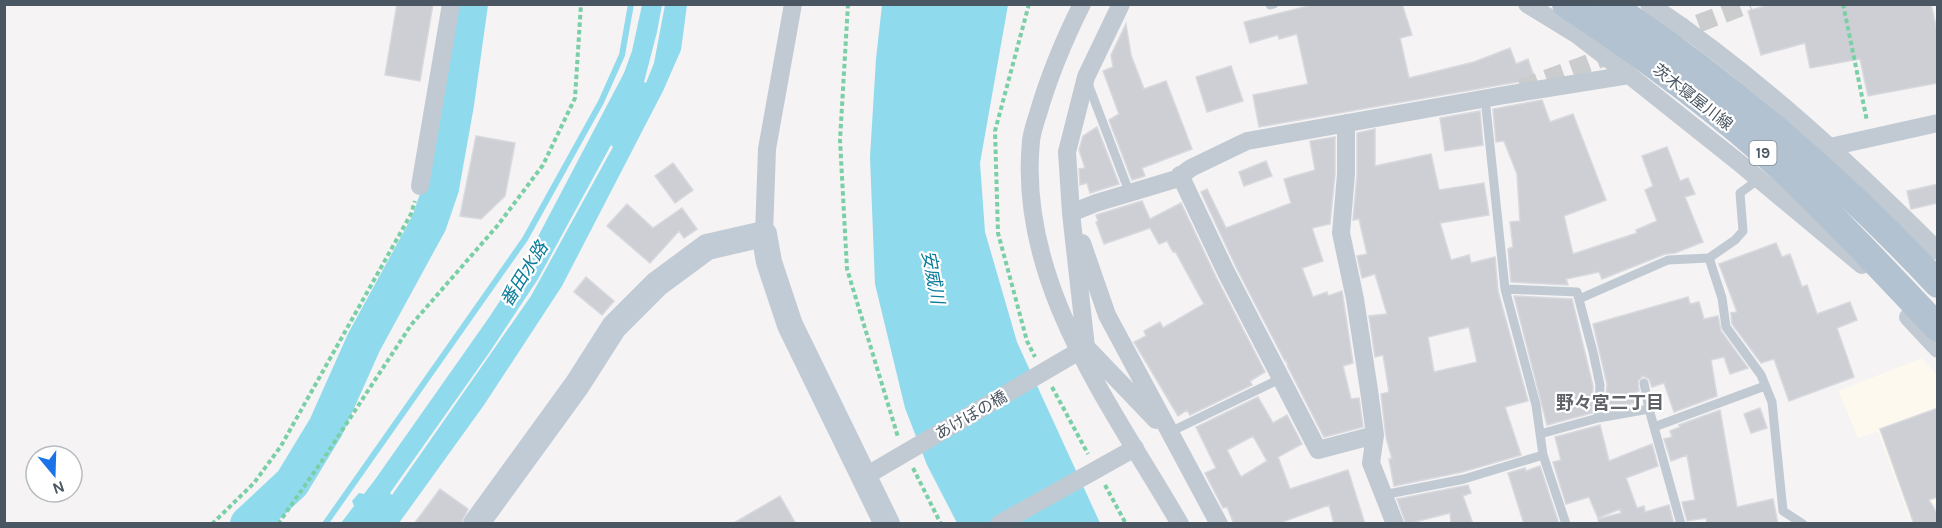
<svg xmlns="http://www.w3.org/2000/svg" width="1942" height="528" font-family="Karla,'Noto Sans JP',sans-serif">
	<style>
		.commercial { fill: #fdf9ef }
		.water { fill: #90daee; fill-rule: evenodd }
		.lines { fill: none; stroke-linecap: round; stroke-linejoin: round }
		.stream { stroke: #90daee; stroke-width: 6 }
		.river { stroke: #90daee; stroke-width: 36 }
		.building { fill: #cdcfd5; stroke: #d7d9de; stroke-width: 1.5; fill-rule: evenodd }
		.street-tunnel { stroke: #caccce; stroke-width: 18; stroke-dasharray: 18 9; stroke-linecap: butt }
		.path { stroke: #7ad0a6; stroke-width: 4; stroke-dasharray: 4.5 3; stroke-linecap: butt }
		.lane { stroke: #c1cad2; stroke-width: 9 }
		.street { stroke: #c1cad2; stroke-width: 18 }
		.secondary { stroke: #c1cbd6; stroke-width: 26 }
		.primary { stroke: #b3c2d1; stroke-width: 28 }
		.labels { text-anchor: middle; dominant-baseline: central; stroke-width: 4.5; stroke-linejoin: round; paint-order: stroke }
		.shield { fill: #fff; stroke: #808990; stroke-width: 1.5 }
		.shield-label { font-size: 15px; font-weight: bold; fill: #4a5661 }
		.street-label { font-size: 16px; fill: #4a5661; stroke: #fff }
		.water-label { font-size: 18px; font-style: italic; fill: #0c7c9b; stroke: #fff }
		.neighbourhood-label { font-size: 18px; font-weight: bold; fill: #5f6368; stroke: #fff }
	</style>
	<rect width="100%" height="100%" fill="#f5f3f3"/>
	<path class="commercial" d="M1922,358L1937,375V503L1909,517L1878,432L1858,438L1838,391Z"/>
	<path class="water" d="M642,5H662L657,32L644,82L646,83L654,63L665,5H687L681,50L663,91L562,286L484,405L399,523H341L354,506L352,501L359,493L364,494L374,481L488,319L521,269L624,73L632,51ZM611,145L613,147L531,296L392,495L390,493L489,353L538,279Z
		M882,5H1008L980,163L985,232L1017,342L1100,523H957L927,465L905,408L875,284L870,157L876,59Z"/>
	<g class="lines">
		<path class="stream" d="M325,524L525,239L601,102L622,55L631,4"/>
		<path class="river" d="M248,524L292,483L326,427L364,342L429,223L441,188L456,104L470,4"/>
	</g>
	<path class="building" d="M397,4H433L420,81L385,75Z
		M1316,4H1402L1412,35L1400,38L1409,78L1474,62L1510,48L1516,64L1528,59L1535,79L1259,127L1253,95L1308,84L1297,34L1279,39L1278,35L1250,43L1244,22Z
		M1772,4H1931L1938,35V83L1868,96L1860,59L1810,68L1805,43L1761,55L1748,11Z
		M1126,24L1131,55L1144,89L1166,81L1192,149L1142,168L1145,176L1132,180L1109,120L1119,114L1103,71L1113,67L1111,55Z
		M1231,66L1243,101L1207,112L1196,77Z
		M1542,100L1550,122L1573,114L1606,200L1564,216L1573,254L1637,233L1636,230L1657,221L1645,190L1653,186L1642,156L1667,147L1680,181L1688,178L1695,194L1685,197L1703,242L1675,253L1665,254L1602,279L1599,272L1566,279L1568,285L1511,282L1508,249L1513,247L1510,222L1520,221L1517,174L1504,141L1496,142L1493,109Z
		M1480,111L1483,145L1445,151L1440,118Z
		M1097,127L1119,184L1090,193L1087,183L1080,185L1079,169L1085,168L1079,150L1083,136Z
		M1375,129V166L1431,154L1439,190L1484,183L1489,215L1440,223L1451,260L1469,255L1471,263L1495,257L1498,291L1528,401L1505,407L1521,455L1462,472L1394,486L1389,459H1392L1386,437L1381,394L1389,392L1383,355L1375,357L1369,316L1387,314L1375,274L1362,278L1357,256L1367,254L1359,219L1353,220L1357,175V133ZM1469,327L1477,362L1434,372L1428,337Z
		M476,136L515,143L505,196L481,219L460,216Z
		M1335,137V174L1330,224L1312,228L1323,261L1302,268L1313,297L1327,292L1328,296L1342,291L1353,363L1343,366L1351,399L1359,398L1363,427L1324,437L1288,367L1286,360L1285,361L1236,267L1201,192L1207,189L1226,228L1291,203L1284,179L1315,170L1310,141Z
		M1266,161L1272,176L1244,186L1239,172Z
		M673,163L693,190L675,203L655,176Z
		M1938,184V203L1911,209L1907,191Z
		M1142,201L1150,219L1181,203L1216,277L1265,372L1250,381L1252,385L1190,415L1187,410L1178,416L1134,342L1146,336L1144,331L1160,322L1163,328L1204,304L1175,251L1173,252L1167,241L1159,244L1150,228L1104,244L1096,222L1098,221L1096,215Z
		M627,204L653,228L682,208L697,229L684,238L679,231L650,263L607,226Z
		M1776,243L1782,257L1790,254L1802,287L1807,285L1817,314L1850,302L1857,320L1837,328L1854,377L1789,401L1774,359L1761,363L1732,324L1731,313L1737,312L1719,264Z
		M586,277L614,301L602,315L574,292Z
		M1514,296L1572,299L1593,386L1592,413L1547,425Z
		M1688,297L1690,304L1699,302L1704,319L1718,316L1721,331L1748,368L1730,374L1724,357L1711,360L1717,396L1674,412L1664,383L1652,387L1649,379L1643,376L1638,381L1639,391L1636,392L1639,402L1605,410L1607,384L1593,324Z
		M1258,397L1273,423L1287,415L1302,444L1278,457L1290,489L1348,470L1365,524H1334L1329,505L1277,524H1234L1227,507L1223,508L1205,473L1216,468L1196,427ZM1253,436L1267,461L1241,477L1227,450Z
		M1760,408L1767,428L1751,433L1744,414Z
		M1938,408V497L1929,500L1938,515V524H1914L1880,429Z
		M1720,410L1737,507L1773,499L1778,524H1707L1706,518L1687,521L1682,502L1695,500L1687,455L1671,461L1664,439L1672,437L1670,431L1680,427L1679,425Z
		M1600,425L1609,461L1652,444L1658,466L1626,478L1637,508L1644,506L1645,512L1669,505L1674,524H1599L1598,519L1621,513L1620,509L1598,518L1589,497L1566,504L1553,462L1561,460L1555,437Z
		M1540,466L1559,524H1524L1508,473L1525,468L1526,471Z
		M1468,485L1471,493L1463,496L1473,524H1451L1450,513L1406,524L1397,499Z
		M440,489L468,509L462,521L460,524H414Z
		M780,496L796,524H732Z"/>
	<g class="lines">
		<path class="street-tunnel" d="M1673,33L1750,4
			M1521,88L1619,52"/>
		<path class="path" d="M848,4L840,140L847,269L898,437
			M1029,4L995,131L998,233L1027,341L1035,357
			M1843,4L1867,121
			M1052,387L1088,454
			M913,468L941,524
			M1105,485L1126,524
			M212,524L254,483L281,446L411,214L415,201
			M278,524L322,461L411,325L498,225L543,165L575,98L581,4"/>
		<path class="lane" d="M1270,5L1274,4
			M1087,81L1130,194
			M1485,98L1505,289L1536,405L1543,455L1566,524
			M1759,179L1740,193L1743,231L1735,240L1709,258L1722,298L1726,327L1761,375L1772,402L1783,511L1803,524
			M1505,289L1577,292L1593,352L1600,385L1598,418
			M1579,299L1668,260L1709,258
			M1644,383L1649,409L1681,524
			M1654,427L1765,386
			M1170,432L1282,378
			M1540,434L1598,418L1649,409
			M1383,495L1464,479L1543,455"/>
		<path class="street" d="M1082,4C1064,40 1049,76 1038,114C1035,123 1032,132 1031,141C1017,284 1112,406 1180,524
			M1527,4L1576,34L1629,75L1742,165L1862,265
			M1649,4C1755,74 1848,162 1938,251
			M1346,123V174L1341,233L1355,299L1369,390L1375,435L1371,463L1395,524
			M1830,147L1938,123
			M1180,175L1226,272L1318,450L1375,435
			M420,186L451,4
			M1071,213L1096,203L1176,179L1191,168L1247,141L1499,96L1629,75
			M764,234L767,149L793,4
			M1082,243L1107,315L1219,524
			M1908,317L1938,349
			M1086,347L1156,420
			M864,477L1086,347L1071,213L1067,152L1086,77L1121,4
			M999,524L1135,448"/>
		<path class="secondary" d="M476,524L577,385L614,327L657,284L707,247L764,234L769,262L790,325L887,524"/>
		<path class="primary" d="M1566,4C1644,55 1720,111 1788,174C1840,223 1889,276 1938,328
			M1609,4C1726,81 1843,182 1938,284"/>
	</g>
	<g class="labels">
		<rect class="shield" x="1749.5" y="141" width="27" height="24" rx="4.5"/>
		<g class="shield-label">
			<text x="1763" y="153">19</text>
		</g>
		<g class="street-label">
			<text transform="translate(1693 97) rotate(38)">茨木寝屋川線</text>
			<text transform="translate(971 415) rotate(-30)">あけぼの橋</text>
		</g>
		<g class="water-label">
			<text transform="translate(524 274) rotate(-58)">番田水路</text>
			<text transform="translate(933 277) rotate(79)">安威川</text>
		</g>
		<g class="neighbourhood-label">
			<text x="1610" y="403">野々宮二丁目</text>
		</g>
	</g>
	<rect width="1942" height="528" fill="none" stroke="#4a5661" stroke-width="12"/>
	<g transform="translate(54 474) rotate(161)"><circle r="28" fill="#ffffff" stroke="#b7bbc0" stroke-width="1.5"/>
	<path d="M0-4.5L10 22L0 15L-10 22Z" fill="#1a73e8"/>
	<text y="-9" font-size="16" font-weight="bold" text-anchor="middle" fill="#4a5661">N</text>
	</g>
</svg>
